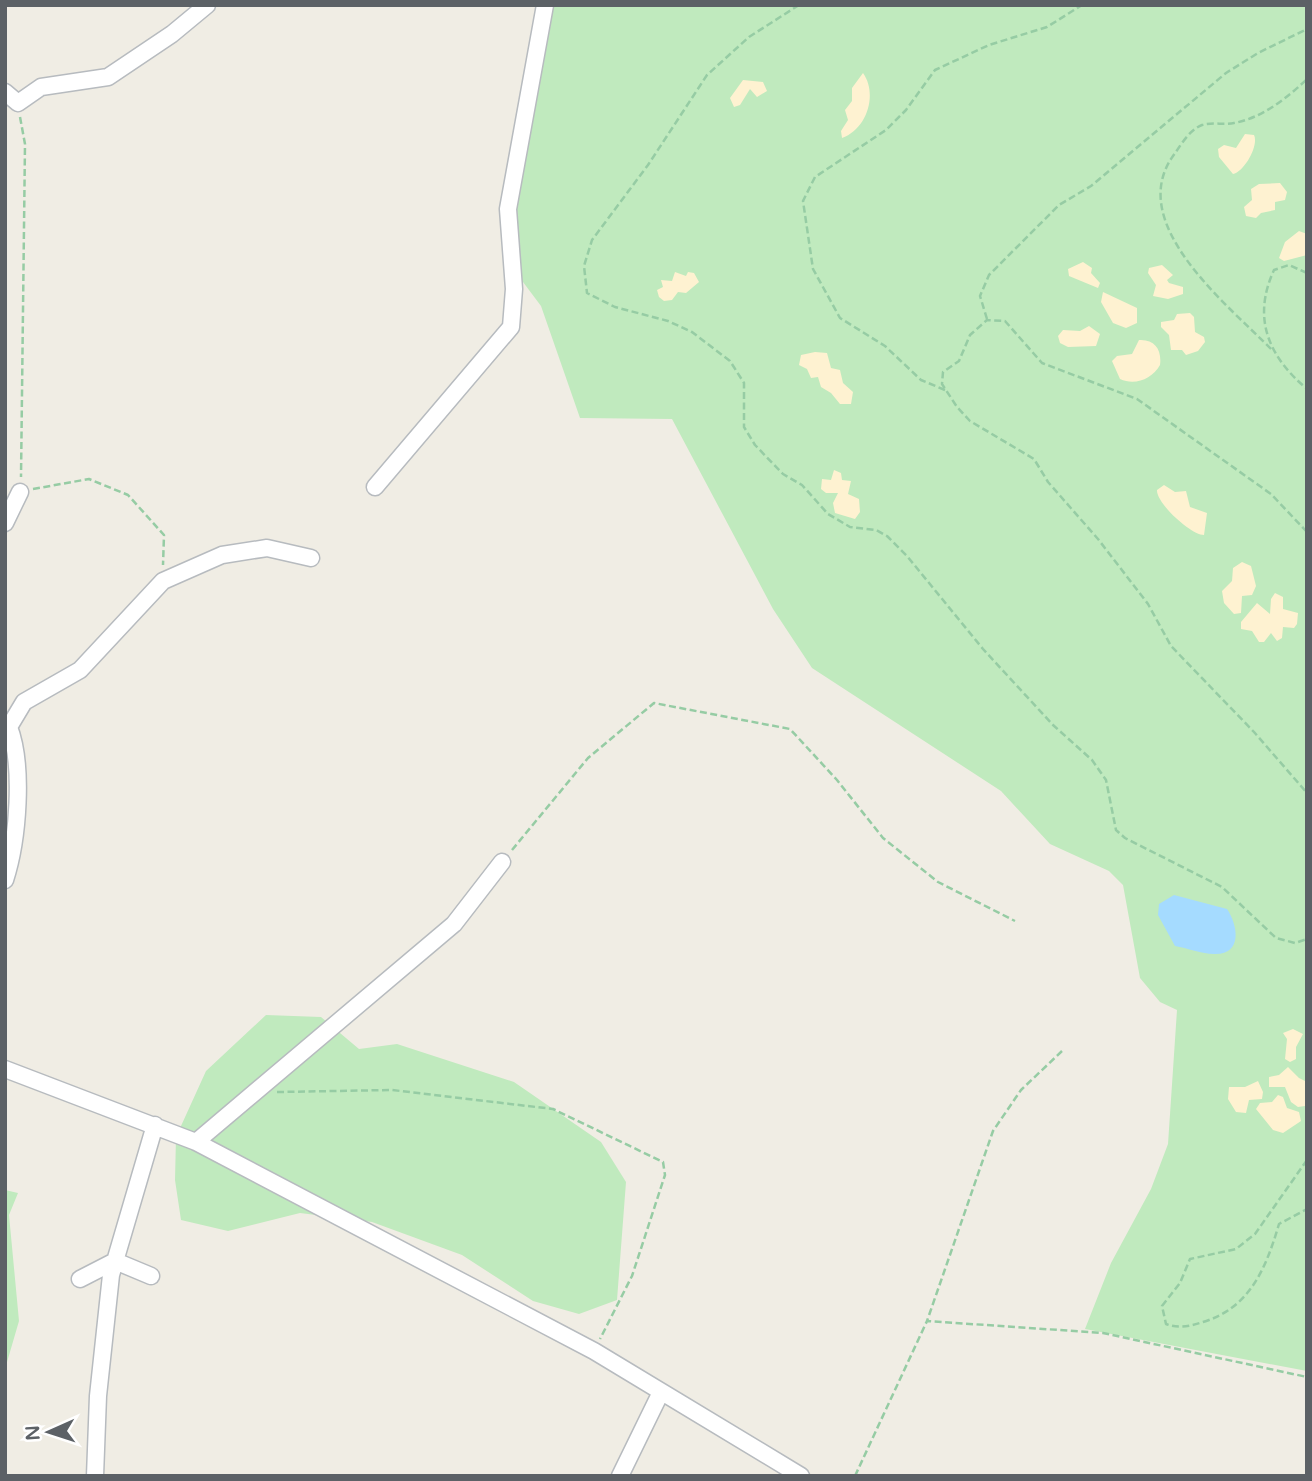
<svg xmlns="http://www.w3.org/2000/svg" width="1312" height="1481" font-family="'Varela Round',sans-serif">
	<style>
		.green { fill: #c0eabe }
		.sand { fill: #fef2d1 }
		.water { fill: #a5dbff }
		.lines { fill: none; stroke-linecap: round; stroke-linejoin: round }
		.minor-casing { stroke: #b7bbbf; stroke-width: 19 }
		.path { stroke: #96cca4; stroke-width: 2.5; stroke-dasharray: 7 3.5; stroke-linecap: butt }
		.minor { stroke: #fff; stroke-width: 16 }
	</style>
	<rect width="100%" height="100%" fill="#f0ede4"/>
	<path class="green" d="M546,5H1307V1371L1085,1329L1111,1263L1151,1189L1168,1144L1177,1010L1160,1002L1140,978L1123,885L1109,871L1050,844L1001,791L812,668L773,609L672,419L580,418L541,306L520,278L513,207Z
		M266,1015L321,1017L359,1049L397,1044L514,1082L601,1142L626,1182L617,1300L579,1314L533,1301L462,1255L372,1222L300,1213L228,1231L181,1220L175,1180L176,1137L206,1071Z
		M5,1190L18,1193L9,1215L19,1321L5,1369Z"/>
	<path class="sand" d="M863,73C878,94 867,129 842,138L841,131L848,120L845,110L852,101V88Z
		M743,80L763,82L767,91L757,97L750,89L740,105L734,107L730,98Z
		M1245,134L1254,135C1259,145 1245,171 1233,174L1219,157L1218,149L1224,145L1236,148Z
		M1280,183L1287,192L1285,200L1275,202V210L1261,213L1256,218L1246,216L1244,207L1252,200L1251,189L1259,184Z
		M1299,231L1307,234V255L1284,261L1279,258L1285,242Z
		M1083,262L1092,268L1091,273L1100,283L1098,288L1069,276L1068,269Z
		M1162,265L1173,275L1167,280L1169,283L1183,287V294L1168,299L1153,296L1156,285L1148,273L1149,268Z
		M675,272L686,276L688,272L694,273L699,282L686,293L678,292L672,300L664,301L659,297L657,290L663,287L661,280L672,281Z
		M1103,292L1137,308V323L1126,328L1113,323L1101,302Z
		M1190,313L1194,317L1195,332L1204,337L1205,342L1198,351L1186,355L1182,350H1171L1169,335L1161,327V322L1174,320L1177,314Z
		M1089,326L1100,334L1096,346L1068,347L1060,343L1058,336L1063,330L1080,331Z
		M1139,340C1155,339 1162,350 1160,365C1152,379 1135,386 1120,379L1112,361L1117,356L1132,354Z
		M815,352L827,353L831,368L840,370L843,383L853,392L851,404H840L831,393L821,387L818,377L811,378L807,369L799,365L801,355Z
		M834,470L841,473L842,480L851,481L848,494L859,499L860,512L855,519L835,513L833,503L838,493H826L821,489L822,479L831,480Z
		M1164,485L1175,492L1186,491L1190,507L1207,513L1204,535C1191,535 1156,503 1157,490Z
		M1242,562L1251,566L1256,586L1252,595L1242,596L1241,613L1234,614L1224,603L1222,591L1232,581L1233,568Z
		M1275,593L1283,597V609L1298,613L1297,624L1294,628L1283,627L1282,638L1277,641L1271,633L1264,642H1259L1252,631L1241,629V622L1257,603L1270,614L1271,599Z
		M1293,1029L1303,1034L1296,1047V1059L1290,1062L1285,1059L1287,1039L1283,1033Z
		M1288,1067L1299,1078L1307,1082L1305,1106L1298,1107L1291,1102L1285,1087H1269V1077L1279,1075Z
		M1258,1081L1263,1092L1262,1099L1249,1100L1246,1113L1236,1112L1228,1099L1229,1087H1245Z
		M1278,1095L1283,1097L1287,1108L1299,1112L1301,1121L1283,1133L1273,1130L1256,1109L1260,1103L1272,1102Z"/>
	<path class="water" d="M1174,895L1227,909C1238,925 1243,955 1214,954C1202,954 1187,948 1175,946L1158,915L1159,904Z"/>
	<g class="lines">
		<g class="minor-casing">
			<path id="minor" d="M5,92L18,103L41,87L108,77L172,34L207,5
				M375,487L511,327L514,289L508,209L545,5
				M5,523L20,492
				M5,880C18,840 24,766 9,727L24,702L80,670L163,581L222,555L267,548L311,558
				M5,1069L196,1142L594,1351L801,1476
				M196,1142L454,924L502,862
				M80,1279L115,1261L151,1276
				M95,1476L98,1396L111,1275L155,1125
				M620,1476L661,1392"/>
		</g>
		<path class="path" d="M799,5L749,37L707,75L648,165L592,240L584,266L587,293L615,307L668,321L692,332L730,361L744,383V427L755,445L783,474L802,485L828,514L850,527L876,530L887,536L907,556L983,649L1053,725L1092,760L1106,780L1116,830L1125,838L1222,887L1276,938L1295,943L1307,939
			M20,117L25,144L21,477
			M1307,273L1289,265L1274,270C1252,318 1268,356 1307,389
			M987,319L980,296L989,275L1059,205L1091,186L1226,73L1258,53L1307,29
			M1271,349C1228,305 1125,224 1173,156C1181,145 1189,130 1202,125C1211,122 1224,125 1234,123C1262,118 1287,98 1307,79
			M945,390L921,380L885,346L840,318L813,269L803,201L815,177L886,130L906,110L935,70L989,45L1047,27L1082,5
			M33,489L89,479L128,495L164,535L163,565
			M1307,532L1271,494L1137,399L1042,363L1005,321L987,320L970,335L959,361L943,372L942,384L957,407L970,421L1034,459L1048,482L1098,539L1148,604L1171,646L1254,732L1307,793
			M512,850L588,758L654,703L790,729L837,780L883,838L938,882L1015,921
			M1062,1051L1021,1090L993,1131L927,1321L1103,1333L1307,1377
			M277,1092L392,1090L553,1109L663,1162L665,1175L632,1276L600,1339
			M1307,1160L1255,1234L1236,1249L1190,1259L1180,1283L1162,1306L1166,1324C1179,1329 1190,1326 1203,1322C1250,1308 1266,1268 1279,1224L1307,1209
			M855,1476L927,1321"/>
		<use href="#minor" class="minor"/>
	</g>
	<rect width="1312" height="1481" fill="none" stroke="#5c6166" stroke-width="14"/>
	<g transform="translate(49 1432) rotate(267)" stroke="#ffffff" stroke-width="5" paint-order="stroke">
	<path d="M0-5L12 26L0 18L-12 26Z" fill="#5c6166"/>
	<text y="-10" font-size="19" font-weight="bold" text-anchor="middle" fill="#5c6166">N</text>
	</g>
</svg>
